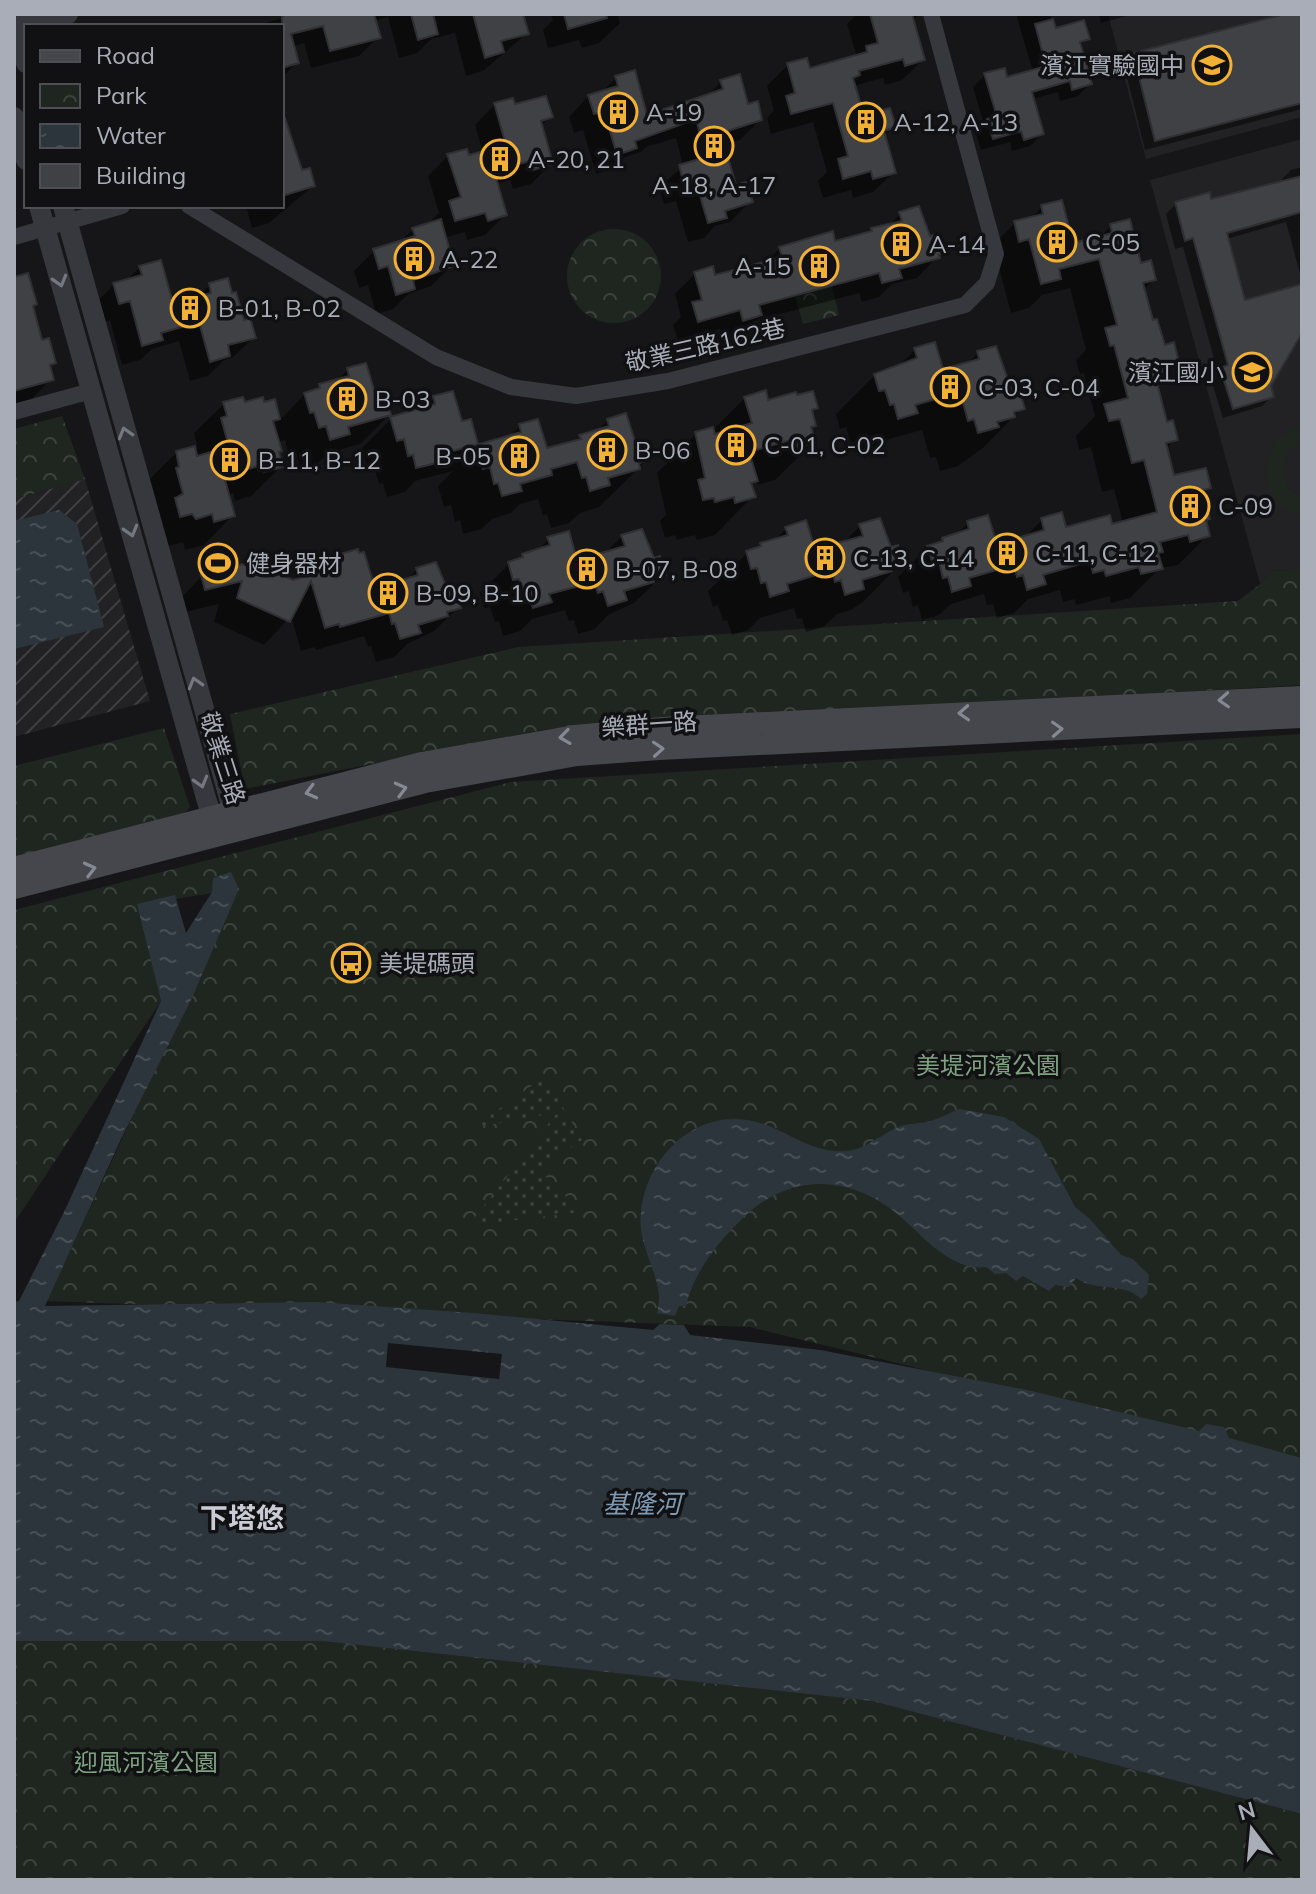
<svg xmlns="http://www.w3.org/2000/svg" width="1316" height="1894" font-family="Mulish,'Noto Sans TC',sans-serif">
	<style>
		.built { fill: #222225 }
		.industrial { fill: url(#industrial-furrows) }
		.park { fill: url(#park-crowns) }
		.garden { fill: url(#garden-dots) }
		.pitch { fill: #1e261f }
		.water { fill: url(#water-ripples) }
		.pier { fill: #161618 }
		.shadow { fill: #0007; fill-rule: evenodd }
		.building { fill: #404145; stroke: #303034; stroke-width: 2 }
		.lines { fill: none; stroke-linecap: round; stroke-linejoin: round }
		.minor { stroke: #37383d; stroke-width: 16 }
		.tertiary { stroke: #37383d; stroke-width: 20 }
		.secondary { stroke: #45474d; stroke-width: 22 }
		.oneway { stroke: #757881 }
		.oneway2 { stroke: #858993 }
		.labels { text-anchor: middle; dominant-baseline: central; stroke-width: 7; stroke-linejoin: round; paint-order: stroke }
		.poi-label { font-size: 24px; fill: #a8adb8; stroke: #111113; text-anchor: start }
		.street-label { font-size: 24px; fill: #a8adb8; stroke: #111113 }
		.park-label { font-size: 24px; fill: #7fa381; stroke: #111113 }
		.water-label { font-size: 26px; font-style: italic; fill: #7f9bb3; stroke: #111113 }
		.quarter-label { font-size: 28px; font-weight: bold; fill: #c9ccd4; stroke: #111113 }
	</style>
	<defs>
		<pattern id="industrial-furrows" width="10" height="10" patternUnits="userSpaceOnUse" patternTransform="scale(2)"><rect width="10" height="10" fill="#222225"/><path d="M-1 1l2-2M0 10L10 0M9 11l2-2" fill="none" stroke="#3f3f43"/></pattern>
		<pattern id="park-crowns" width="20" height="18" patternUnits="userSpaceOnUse" patternTransform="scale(2)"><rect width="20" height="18" fill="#1e261f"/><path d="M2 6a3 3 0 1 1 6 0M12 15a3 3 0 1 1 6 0" fill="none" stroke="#3c433d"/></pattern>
		<pattern id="garden-dots" width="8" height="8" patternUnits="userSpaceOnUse" patternTransform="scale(2)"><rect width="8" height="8" fill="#1e261f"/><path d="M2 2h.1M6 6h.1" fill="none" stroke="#3c433d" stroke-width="1.8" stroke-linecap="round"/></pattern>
		<pattern id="water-ripples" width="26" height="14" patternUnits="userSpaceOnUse" patternTransform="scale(2)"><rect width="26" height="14" fill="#2c353c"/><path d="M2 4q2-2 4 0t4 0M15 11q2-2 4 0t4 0" fill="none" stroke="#485056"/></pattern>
	</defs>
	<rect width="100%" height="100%" fill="#161618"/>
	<path class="built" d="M1108,14H1302V117L1146,159Z
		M1302,139V564L1295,570L1271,571L1260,584L1150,180Z"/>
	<path class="industrial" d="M85,479L150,701L14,737V499Z"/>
	<path class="park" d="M567 276a47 47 0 1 1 94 0a47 47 0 1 1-94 0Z
		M831,282L839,315L803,324L794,292Z
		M62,416L85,479L14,499V429Z
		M1302,564V685L548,729L245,789L230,714L519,647L1238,601L1260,584L1271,571L1294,570Z
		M164,728L190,807L180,818L14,861V766Z
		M1302,734V1462L750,1327L47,1301L238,889L138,905L161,1001L14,1223V910L511,782Z
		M14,1641H322L872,1701L1302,1814V1880H14Z"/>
	<path class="garden" d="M545,1076L582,1140L538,1169L582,1212L468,1226L558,1112L473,1128Z"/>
	<path class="pitch" d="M1302,428V441C1284,450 1280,470 1288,488L1302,498V517C1292,511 1277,506 1272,495C1258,469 1269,430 1302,428Z"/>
	<path class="water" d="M59,510L77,524L104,627L14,649V521Z
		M231,872L239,889L191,1000L121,1139L45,1306L316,1302L473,1313L653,1330L660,1324L684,1325L690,1335L820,1350L1027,1390L1199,1431L1206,1424L1224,1427L1229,1438L1302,1458V1814L872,1701L322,1641H14V1302L19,1301L65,1210L161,1001L137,904L175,895L186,933L212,892L213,878Z
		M959,1109L1004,1117L1039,1139L1075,1207L1090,1219L1121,1255L1133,1259L1149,1275L1147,1294L1141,1299C1123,1281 1097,1293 1076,1278L1069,1287L1055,1285L1049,1291L1023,1276L1016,1281L1006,1273L995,1274L986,1267C950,1272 921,1233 895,1212C845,1173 786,1174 741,1220C717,1243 693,1274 686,1306H679L675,1316L657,1313C658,1308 659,1301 659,1295C656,1267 637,1242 641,1212C647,1152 704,1101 766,1125C793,1135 814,1153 845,1151C866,1150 882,1133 901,1126C910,1123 921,1124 931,1121C940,1118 950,1113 959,1109Z"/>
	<path class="pier" d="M388,1343L502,1354L499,1379L386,1367Z"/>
	<path class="shadow" d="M296,14H510L527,33L483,71L466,76L455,33L431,39L417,53L399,58L388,17L374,21L378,37L359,56L311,68L304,43L292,47L297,63L282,77V26H254Z
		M551,14H617L620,23L599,43L582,48L579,40L548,48L543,30L553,20Z
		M857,14H919L912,22L923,60L902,80L885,85L883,78L853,86L862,118L893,127L884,136L894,172L873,192L853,198L851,190L823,198L818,181L827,172L813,122L771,134L767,118L774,110L767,86L788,65L808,71L857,57L847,24Z
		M1016,14H1050L1054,31L1087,39L1079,47L1090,84L1078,96L1060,101L1058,92L1032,99L1042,134L1030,146L1012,151L1010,142L981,150L976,133L984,125L973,87L985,75L1006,80L1033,72Z
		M1099,14H1134L1101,23Z
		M1292,14H1302V109L1145,150L1124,65L1134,55Z
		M616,78L646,118L706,97L721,82L760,120L740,140L723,145L735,187L750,202L730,222L715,226L704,238L688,242L676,201L664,204L659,188L683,166L676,138L646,147L641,152L625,157L614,168L596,174L583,130L574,133L569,117L589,96L601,93ZM680,177H684L688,194L684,196Z
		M495,104L550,117L540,127L551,164L531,184L513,189L510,180L496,184L505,215L485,235L467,240L465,232L444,238L452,266L431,286L408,294L393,309L376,314L368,285L359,288L354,271L374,251L399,243L413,229L429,223L439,213L428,176L448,156L467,158L483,153L475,125Z
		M282,132L300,173L313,186L269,223L252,228L246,206H282Z
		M1302,167V281L1286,222L1226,239L1244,302L1302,286V332L1269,386L1272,396L1262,406L1223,418L1211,380L1218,373L1183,247L1175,249L1166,214L1176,204L1210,202L1282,183L1281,180L1291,170Z
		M1042,207L1072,246L1098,239L1111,226L1154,279L1143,290L1152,322L1164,347L1177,362L1155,384L1166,424L1175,439L1166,449L1173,478L1208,487L1202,494L1208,519L1205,522L1208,535L1178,565L1160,568L1130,598L1111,603L1110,596L1076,605L1075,599L1063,602L1060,590L1028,599L1014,613L997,618L993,604L987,605L984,594L951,604L939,615L922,620L918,605L913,607L909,591L903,593L898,577L928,547L955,536L968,523L995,547L1024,538L1042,520L1065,530L1111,527L1123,523L1114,489L1102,492L1091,447L1079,450L1076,436L1095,416L1084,373L1080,374L1076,360L1086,350L1070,288L1042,295L1029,308L1011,313L999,268L990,271L985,253L1015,223L1029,220Z
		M900,214L937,257L917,278L892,284L879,297L862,302L859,293L754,321L739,335L723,340L720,329L678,341L673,325L681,317L675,294L695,274L714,278L765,263L780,248L834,243L869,234L872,230L888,226Z
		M140,267L172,306L195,299L210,285L254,337L233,357L224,360L208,376L190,381L179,341L152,349L140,360L122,365L110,320L99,324L94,305L114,284L126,281Z
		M14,279L31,307L41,343L54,362L48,368L51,379L31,400L14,405Z
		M915,350L941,372L967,364L978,353L1022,408L984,447L958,466L940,471L936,457L930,458L922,430L889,439L877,451L860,456L855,441L851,443L846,427L840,429L836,414L875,375L897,367Z
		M348,370L374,395L389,415L360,444L329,453L318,463L300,468L296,454L289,456L285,440L277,442L281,467L251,496L235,501L233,493L227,495L233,515L204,545L185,550L183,542L166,547L147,482L177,452L194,448L197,444L194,433L224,404H263L274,401L279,421L305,394L314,392L320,386L335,382Z
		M434,398L461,424L476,443L471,449L508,438L520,426L546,450L574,443L580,436L596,432L608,420L648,459L599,507L580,513L569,523L551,528L547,514L543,516L538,499L520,504L511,513L492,519L481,529L463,534L460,520L455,522L451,505L444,507L438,486L453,471L415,481L405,492L387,497L383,483L379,484L374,468L368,469L362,448L391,419L423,410Z
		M745,398L815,408L810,413L814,425L810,429L814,442L775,480L758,485L756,480L750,485L753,496L715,535L697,540L695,535L677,540L675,535L665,538L660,521L666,515L657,473L696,434L712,431Z
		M860,526L890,550L901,563L863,602L851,610L837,614L823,627L806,632L802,618L797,619L794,608L760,618L748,630L732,635L727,620L723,621L718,605L713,607L708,591L747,553L773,541L786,529L814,552L842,544Z
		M622,536L652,560L664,574L634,603L608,615L595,629L578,634L574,620L569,621L565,610L532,619L520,631L503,636L499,621L495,622L490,607L484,608L480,593L509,564L536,552L549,539L576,563L604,554Z
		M338,557L373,590L406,581L417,569L447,593L459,607L434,631L407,644L394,657L376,662L371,646L368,647L364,636L316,650L315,647L301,651L291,616L264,645L214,622L219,604L181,613L178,601L202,576L293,582L319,574Z"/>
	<path class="building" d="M288,14H374L381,38L330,51L323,26L291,34L299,63L282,68V16Z
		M411,14H433L438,34L418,40Z
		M473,14H523L529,34L501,41L504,52L485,58Z
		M564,14H606L607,18L568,29Z
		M870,14H912L925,60L905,66L903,59L859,71L860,75L853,78L864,115L890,108L896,127L884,131L896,173L873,179L871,171L843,179L838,159L848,156L833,103L791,114L786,96L795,93L787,63L807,58L810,68L867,52L866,46L878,43Z
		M1285,14H1302V103L1155,141L1133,53Z
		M1053,19L1056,28L1084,20L1090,39L1080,42L1092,84L1072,90L1070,81L1032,92L1044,134L1024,140L1021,131L993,139L987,119L997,117L984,73L1005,68L1007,77L1046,66L1035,24Z
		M635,70L647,115L723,89L720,80L740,74L748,104L758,101L762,120L721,133L736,185L746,182L753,202L725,211L727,218L708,223L696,182L684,185L679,165L706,157L696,119L635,141L637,148L617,155L604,111L594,114L588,95L618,86L615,76Z
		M546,96L553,117L541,121L553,164L533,170L530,161L494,171L507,215L488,221L485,213L455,221L449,201L461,197L447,154L467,149L469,155L506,145L494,103L513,98L515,104Z
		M282,118H285L302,170L310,168L315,186L282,196Z
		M1302,176V212L1227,233L1245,300L1302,284V333L1271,386L1274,397L1233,409L1220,368L1228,365L1193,238L1185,241L1175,202L1210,192L1211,199Z
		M1062,200L1073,243L1112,233L1110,224L1130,219L1141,263L1151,260L1156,280L1143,283L1153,320L1157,319L1165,345L1174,342L1179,363L1164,367L1165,373L1155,375L1167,422L1173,420L1178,440L1166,443L1174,475L1206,468L1211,488L1203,490L1210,519L1206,520L1210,536L1190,542L1188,535L1160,542L1163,552L1158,553L1163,569L1141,574L1139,567L1106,576L1104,570L1093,573L1090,561L1043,575L1046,584L1027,590L1023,575L1017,577L1014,565L969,578L971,586L952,592L948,577L943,578L939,562L933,564L927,546L943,541L942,538L969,529L967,521L988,515L997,544L1044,530L1041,518L1062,512L1066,527L1110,515L1112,524L1157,512L1144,460L1132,463L1120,419L1109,421L1104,404L1128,398L1114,345L1110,346L1105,328L1117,325L1099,259L1059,269L1061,279L1041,284L1029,239L1019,242L1014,221L1043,214L1041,205Z
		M919,206L930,236L937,234L942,254L939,255L940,258L899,269L902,278L882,283L879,273L759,305L762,315L743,321L740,310L698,322L692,302L702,300L694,272L713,266L715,275L782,257L779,247L833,231L835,241L872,231L871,228L902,221L899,212Z
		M441,219L454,266L413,280L415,289L396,295L388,266L379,269L373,249L415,236L412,228Z
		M161,260L173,303L211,293L209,283L228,278L232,293L236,292L244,320L250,318L256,338L228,345L230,356L210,362L199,322L161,333L163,340L142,346L130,301L119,304L113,283L142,275L139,266Z
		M28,273L37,304L33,306L42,340L49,338L56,363L50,365L54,380L14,391V277Z
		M935,342L943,369L979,359L977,351L996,346L1012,391L1019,389L1025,409L1014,412L1015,417L997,422L999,427L978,433L974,419L968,421L960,392L915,405L918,413L898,419L894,404L890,405L885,390L879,391L874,374L917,358L914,348Z
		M366,363L375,393L384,391L391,415L348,427L350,434L330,440L326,426L319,428L314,412L310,413L304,393L320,388L319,384L349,376L347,368Z
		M766,390L768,400L796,392L797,395L813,391L818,408L812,410L816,426L811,427L816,442L796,448L794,439L749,452L758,481L751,483L756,497L735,503L734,497L715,502L714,498L703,500L698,480L705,478L695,432L713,427L715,434L752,423L744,397Z
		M453,391L462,421L471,419L478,444L435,456L437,463L416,468L413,455L408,456L404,439L397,441L390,417L435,404L433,396Z
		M243,397L245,402L263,397L264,402L275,399L280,419L273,421L282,451L279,452L283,467L264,472L262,465L224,476L235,516L214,522L212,514L196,519L192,514L180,517L175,498L183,494L176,468L179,467L176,451L195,446L197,456L229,447L221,418L227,416L223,402Z
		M626,413L636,444L645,441L650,460L639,463L640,469L608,478L610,485L590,491L586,477L582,478L577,462L551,469L552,475L520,484L522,491L502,496L498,483L494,484L490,467L483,469L476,445L521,432L519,424L538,419L547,448L581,439L579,435L609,426L607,419Z
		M880,518L891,547L898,545L904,564L891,568L892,571L862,580L864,589L845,595L841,580L835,582L832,570L787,584L789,591L770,597L766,582L761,583L757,568L751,569L746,551L761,546L760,543L788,535L785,527L806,520L815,549L863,536L859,524Z
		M642,529L654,558L660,556L666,575L653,578L654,582L624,591L627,600L608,606L603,591L598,593L594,582L549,594L552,602L533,608L528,593L524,594L519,579L513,580L508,562L523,557L522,554L550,545L547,537L569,531L577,560L625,546L621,535Z
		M358,549L359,553L364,552L375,588L418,575L416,568L436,562L448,591L455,589L461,608L447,612L448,616L418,625L421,633L400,639L395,623L392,624L389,613L340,627L339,624L325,628L311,581L290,622L237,598L242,581L205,590L201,575L242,564L249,567L255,564L293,580L326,571L325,567L339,562L337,555Z"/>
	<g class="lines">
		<path class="minor" d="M189,206L436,357L511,387L576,396L668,381L965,305L987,283L996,254L931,14
			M14,237L122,206
			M14,412L91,391"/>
		<path class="tertiary" d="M14,20L26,63
			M14,29L68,14
			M14,117L26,160
			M39,206L206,798L212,817L223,829
			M63,206L233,812L229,826"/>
		<path class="secondary" d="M14,868L422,763L575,736L662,728L1302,697
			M14,888L425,782L577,755L659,749L1302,717"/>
	</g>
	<defs><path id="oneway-chevron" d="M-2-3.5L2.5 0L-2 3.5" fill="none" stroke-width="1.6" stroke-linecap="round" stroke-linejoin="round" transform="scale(2)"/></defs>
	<g class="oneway">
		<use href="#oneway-chevron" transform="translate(60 281) rotate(74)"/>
		<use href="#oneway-chevron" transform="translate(125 433) rotate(-106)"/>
		<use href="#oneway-chevron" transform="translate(131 531) rotate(74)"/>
		<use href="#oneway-chevron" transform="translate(195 683) rotate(-106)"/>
		<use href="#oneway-chevron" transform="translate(201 782) rotate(74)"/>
	</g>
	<g class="oneway2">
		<use href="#oneway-chevron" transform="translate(1224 700) rotate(177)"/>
		<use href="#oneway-chevron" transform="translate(964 713) rotate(177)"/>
		<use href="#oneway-chevron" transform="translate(1057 729) rotate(-3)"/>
		<use href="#oneway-chevron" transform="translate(565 737) rotate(172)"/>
		<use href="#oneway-chevron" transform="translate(658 749) rotate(-4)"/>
		<use href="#oneway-chevron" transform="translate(401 789) rotate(-15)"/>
		<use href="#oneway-chevron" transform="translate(311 792) rotate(165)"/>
		<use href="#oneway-chevron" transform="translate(90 869) rotate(-14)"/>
	</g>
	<defs>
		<g id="school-ring" transform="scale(2)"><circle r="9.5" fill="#111113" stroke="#f2b134" stroke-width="1.5"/><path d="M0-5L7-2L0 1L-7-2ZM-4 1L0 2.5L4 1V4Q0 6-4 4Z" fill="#f2b134"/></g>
		<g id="building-ring" transform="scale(2)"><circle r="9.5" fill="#111113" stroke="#f2b134" stroke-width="1.5"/><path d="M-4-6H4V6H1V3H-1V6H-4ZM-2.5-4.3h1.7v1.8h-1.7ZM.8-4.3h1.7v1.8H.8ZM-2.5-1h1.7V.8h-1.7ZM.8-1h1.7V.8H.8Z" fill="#f2b134"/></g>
		<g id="stadium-ring" transform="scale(2)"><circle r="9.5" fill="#111113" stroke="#f2b134" stroke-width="1.5"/><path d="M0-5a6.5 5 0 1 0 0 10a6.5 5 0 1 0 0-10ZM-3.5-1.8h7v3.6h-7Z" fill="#f2b134"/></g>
		<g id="bus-ring" transform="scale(2)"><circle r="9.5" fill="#111113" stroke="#f2b134" stroke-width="1.5"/><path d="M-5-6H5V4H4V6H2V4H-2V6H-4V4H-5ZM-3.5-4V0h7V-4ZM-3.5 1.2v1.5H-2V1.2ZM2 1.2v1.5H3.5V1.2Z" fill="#f2b134"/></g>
	</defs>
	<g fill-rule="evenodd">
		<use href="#school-ring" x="1212" y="65"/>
		<use href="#building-ring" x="618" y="112"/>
		<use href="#building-ring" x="866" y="122"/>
		<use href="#building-ring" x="714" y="146"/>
		<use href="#building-ring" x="500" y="159"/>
		<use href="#building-ring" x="1057" y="242"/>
		<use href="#building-ring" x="901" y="244"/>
		<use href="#building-ring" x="414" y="259"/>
		<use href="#building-ring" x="819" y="266"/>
		<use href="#building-ring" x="190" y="308"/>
		<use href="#school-ring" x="1252" y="372"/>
		<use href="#building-ring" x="950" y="387"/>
		<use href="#building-ring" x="347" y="399"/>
		<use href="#building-ring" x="736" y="445"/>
		<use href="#building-ring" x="607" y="450"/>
		<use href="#building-ring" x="519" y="456"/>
		<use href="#building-ring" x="230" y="460"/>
		<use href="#building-ring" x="1190" y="506"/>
		<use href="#building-ring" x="1007" y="553"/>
		<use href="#building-ring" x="825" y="558"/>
		<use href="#stadium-ring" x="218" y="563"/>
		<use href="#building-ring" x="587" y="569"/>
		<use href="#building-ring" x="388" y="593"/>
		<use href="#bus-ring" x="351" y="963"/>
	</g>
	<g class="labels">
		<g class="poi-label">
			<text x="1184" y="65" text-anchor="end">濱江實驗國中</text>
			<text x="646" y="112">A-19</text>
			<text x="894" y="122">A-12, A-13</text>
			<text x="528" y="159">A-20, 21</text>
			<text x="714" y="185" text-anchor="middle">A-18, A-17</text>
			<text x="1085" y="242">C-05</text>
			<text x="929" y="244">A-14</text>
			<text x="442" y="259">A-22</text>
			<text x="791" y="266" text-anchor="end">A-15</text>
			<text x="218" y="308">B-01, B-02</text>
			<text x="1224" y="372" text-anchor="end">濱江國小</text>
			<text x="978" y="387">C-03, C-04</text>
			<text x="375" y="399">B-03</text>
			<text x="764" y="445">C-01, C-02</text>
			<text x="635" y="450">B-06</text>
			<text x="491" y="456" text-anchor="end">B-05</text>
			<text x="258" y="460">B-11, B-12</text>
			<text x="1218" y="506">C-09</text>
			<text x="1035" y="553">C-11, C-12</text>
			<text x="853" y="558">C-13, C-14</text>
			<text x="246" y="563">健身器材</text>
			<text x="615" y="569">B-07, B-08</text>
			<text x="416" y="593">B-09, B-10</text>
			<text x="379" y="963">美堤碼頭</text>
		</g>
		<g class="street-label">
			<text transform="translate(705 345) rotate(-13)">敬業三路162巷</text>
			<text transform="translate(649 724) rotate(-4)">樂群一路</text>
			<text transform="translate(223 758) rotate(72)">敬業三路</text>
		</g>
		<g class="park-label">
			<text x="988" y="1065">美堤河濱公園</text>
			<text x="146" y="1762">迎風河濱公園</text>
		</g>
		<g class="water-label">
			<text x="642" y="1503">基隆河</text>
		</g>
		<g class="quarter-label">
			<text x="242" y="1517">下塔悠</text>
		</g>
	</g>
	<rect width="1316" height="1894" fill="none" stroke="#a8adb8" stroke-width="32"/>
	<rect x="24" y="24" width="260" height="184" fill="#111113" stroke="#4d4f55" stroke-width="2"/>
	<rect x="40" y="50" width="40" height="12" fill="#45474d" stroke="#4d4f55" stroke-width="2"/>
	<text x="96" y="64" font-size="24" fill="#a8adb8">Road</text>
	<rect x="40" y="84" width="40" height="24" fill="url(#park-crowns)" stroke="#4d4f55" stroke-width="2"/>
	<text x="96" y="104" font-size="24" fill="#a8adb8">Park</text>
	<rect x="40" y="124" width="40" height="24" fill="url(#water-ripples)" stroke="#4d4f55" stroke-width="2"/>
	<text x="96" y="144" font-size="24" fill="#a8adb8">Water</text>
	<rect x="40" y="164" width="40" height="24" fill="#404145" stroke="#4d4f55" stroke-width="2"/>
	<text x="96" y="184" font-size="24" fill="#a8adb8">Building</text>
	<g transform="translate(1252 1830) rotate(344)" stroke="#111113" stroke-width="6" paint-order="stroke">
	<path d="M0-6L14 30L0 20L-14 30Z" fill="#a8adb8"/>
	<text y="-12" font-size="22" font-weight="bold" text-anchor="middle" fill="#a8adb8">N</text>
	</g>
</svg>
